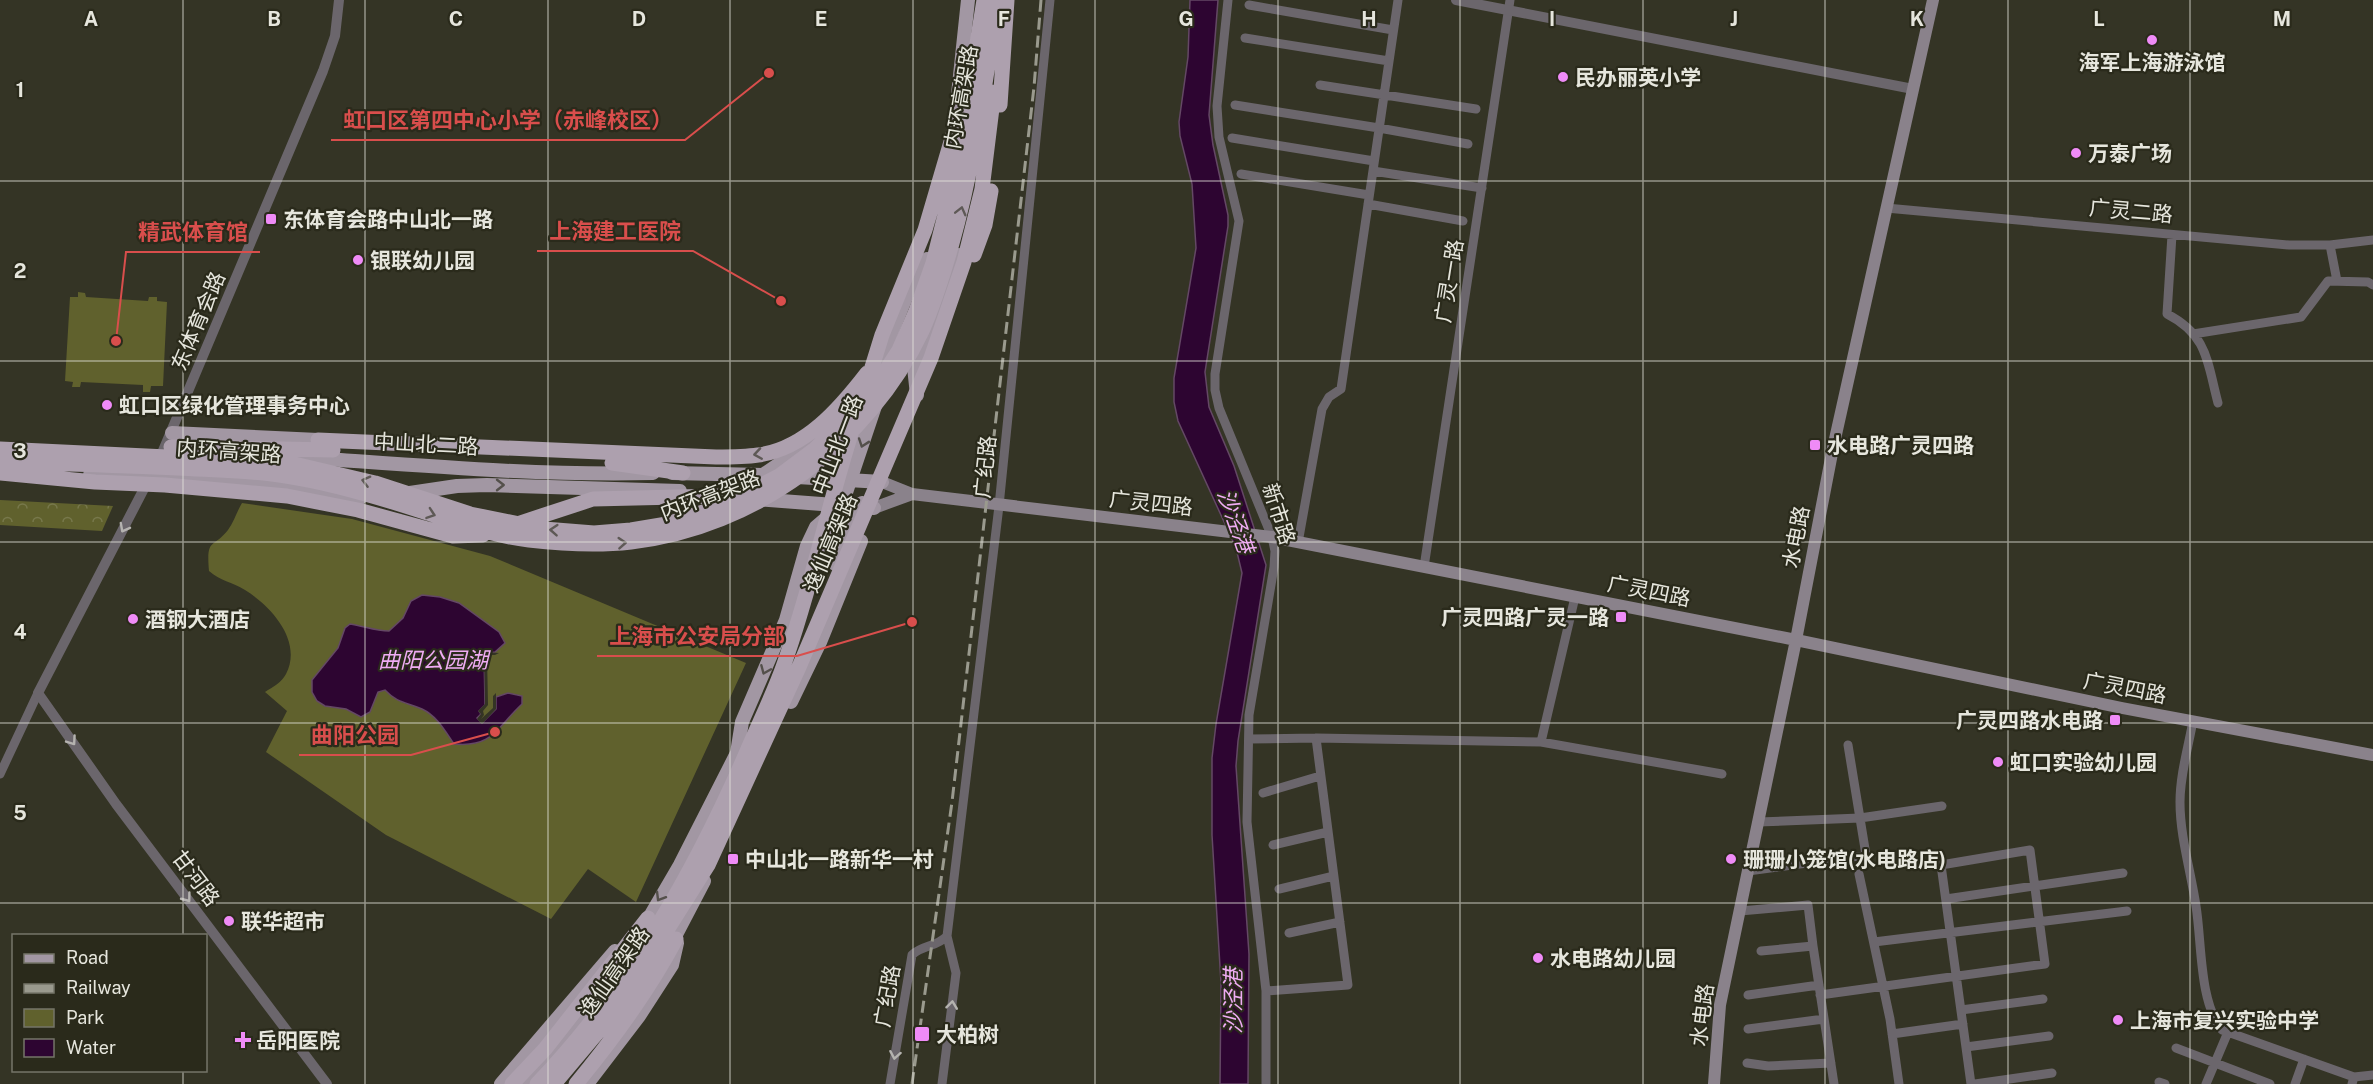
<svg xmlns="http://www.w3.org/2000/svg" width="2373" height="1084" font-family="'Public Sans','Noto Sans SC',sans-serif">
	<style>
		.forest { fill: url(#forest-crowns) }
		.park { fill: #60612d }
		.water { fill: #2d0531; stroke: #644865; stroke-width: 1.5 }
		.pier { fill: #343425 }
		.lines { fill: none; stroke-linecap: round; stroke-linejoin: round }
		.minor { stroke: #6b666c; stroke-width: 9 }
		.tertiary { stroke: #6b666c; stroke-width: 10 }
		.secondary { stroke: #8a828b; stroke-width: 12 }
		.primary { stroke: #a297a3; stroke-width: 14 }
		.trunk { stroke: #ada0ae; stroke-width: 15 }
		.rail { stroke: #9a9a8e; stroke-width: 3; stroke-dasharray: 12 6; stroke-linecap: butt }
		.oneway { stroke: #5e5956 }
		.oneway2 { stroke: #54504b }
		.oneway3 { stroke: #b5b3b0 }
		.grid { fill: none; stroke: #e6e6dd; stroke-width: 1.5; stroke-opacity: 0.55 }
		.poi-dot { fill: #ef8bf7; stroke: #2a2a1b; stroke-width: 2 }
		.labels { text-anchor: middle; dominant-baseline: central; stroke-width: 4.5; stroke-linejoin: round; paint-order: stroke }
		.poi-label { font-size: 21px; font-weight: bold; fill: #e6e6dd; stroke: #2a2a1b; text-anchor: start }
		.street-label { font-size: 21px; fill: #e6e6dd; stroke: #2a2a1b }
		.water-label { font-size: 22px; font-style: italic; fill: #efacf3; stroke: #2a2a1b }
		.grid-label { font-size: 20px; text-anchor: middle; font-weight: bold; fill: #e6e6dd; stroke: #2a2a1b; stroke-width: 4.5; stroke-linejoin: round; paint-order: stroke }
		.leader { fill: none; stroke: #d94e4c; stroke-width: 2 }
		.callout-dot { fill: #d94e4c; stroke: #2a2a1b; stroke-width: 2 }
		.callout-label { font-size: 22px; text-anchor: middle; font-weight: bold; fill: #d94e4c; stroke: #2a2a1b; stroke-width: 4.5; stroke-linejoin: round; paint-order: stroke }
	</style>
	<defs>
		<pattern id="forest-crowns" width="20" height="18" patternUnits="userSpaceOnUse" patternTransform="scale(1.5)"><rect width="20" height="18" fill="#60612d"/><path d="M2 6a3 3 0 1 1 6 0M12 15a3 3 0 1 1 6 0" fill="none" stroke="#77784b"/></pattern>
	</defs>
	<rect width="100%" height="100%" fill="#343425"/>
	<path class="forest" d="M0,500L113,506L102,531L0,525Z"/>
	<path class="park" d="M78,292L85,293L86,297L148,301L149,297H157V301L167,302L163,386H151L150,392H143V385L81,382L80,387H72L73,382L65,381L70,297H78Z
		M242,503L352,519L490,556L746,663L636,902L588,869L551,919L386,835L266,752L287,711L265,692C273,687 282,682 286,674C303,641 271,606 245,590C232,582 220,581 209,571C206,537 213,549 228,530C234,522 237,511 242,503Z"/>
	<path class="water" d="M1190,0H1218L1209,115L1213,145L1228,215V226L1205,372L1209,407L1234,466L1266,565L1238,741L1236,766L1249,954L1248,1084H1220L1221,983L1212,835V758L1216,724L1242,573L1236,548L1178,421L1174,402V378L1196,248L1192,184L1180,136L1179,122L1188,57Z
		M422,595L440,597L459,603L499,632L505,643L495,652L484,653L485,705L479,711L481,714L477,718L482,723L496,709V697L508,693L522,696V704C497,727 493,748 454,744C445,731 437,716 422,709C407,702 398,704 385,690L378,692L370,712L361,717L346,709L325,706L317,701L312,692V680L338,648L345,628L350,624C364,626 375,631 389,631L403,618L411,601Z"/>
	<path class="pier" d="M484,652L499,653L495,655H487L488,705L483,711L484,715L481,719L493,708V696L496,693V709L482,724L477,719L481,714L478,711L485,704Z"/>
	<g class="lines">
		<path class="minor" d="M1228,0L1217,106L1219,137L1239,221L1215,374V390L1219,408L1272,537L1275,551L1274,567L1249,715L1247,822L1266,991V1084
			M1249,5L1393,30
			M1245,38L1389,61
			M1320,85L1476,109
			M1235,105L1379,128L1468,144
			M1232,138L1374,161
			M1373,171L1482,188
			M1241,174L1369,195
			M1368,204L1463,221
			M1886,208L2289,245H2330L2373,240
			M2172,235L2167,314C2208,335 2207,362 2218,403
			M2330,245L2337,281
			M2193,334L2301,317L2328,281L2368,282L2373,285
			M1298,543L1322,409L1329,397L1341,389L1398,0
			M1424,567L1510,0
			M2193,721C2188,748 2180,775 2180,802C2180,837 2191,872 2196,906C2202,943 2199,1002 2222,1030L2354,1077L2352,1084
			M1249,739L1316,738L1541,742L1722,774
			M1541,742L1575,597
			M0,774L38,693
			M1263,793L1320,776
			M1758,822L1860,818L1942,806
			M1273,845L1328,832
			M1748,871L1866,855L1848,745
			M1859,874L1890,1019L1899,1084
			M1279,889L1333,876
			M1946,899L2123,873
			M1740,911L1808,905L1813,946
			M1289,933L1340,922
			M1874,942L2127,911
			M1761,951L1813,946L1834,1084
			M1266,991L1348,985L1316,738
			M1748,995L1819,985
			M1820,995L2045,964L2030,850L1941,865C1951,938 1961,1011 1971,1084
			M1961,1010L2043,999
			M1748,1029L1824,1019
			M1892,1034L1963,1024
			M1966,1047L2049,1036
			M2176,1048L2270,1084
			M1747,1063L1768,1066L1831,1063
			M2354,1077L2373,1075
			M2159,1082L2165,1084
			M890,1084L912,955C922,945 937,947 947,936
			M942,1084L956,973L947,936L999,506L1050,0
			M1975,1084L2052,1073
			M2206,1084L2228,1032
			M2295,1084L2304,1059"/>
		<path class="tertiary" d="M1456,0L1913,89
			M162,453L323,71L335,36L339,0
			M148,481L38,693L116,804L327,1084"/>
		<path class="secondary" d="M882,482L912,494L1272,537L1796,640L2122,708L2373,755
			M874,508L912,494
			M1714,1084L1720,1005L1796,640L1833,448L1933,0"/>
		<path class="primary" d="M954,132L968,0
			M880,361L908,292L927,259
			M917,395L914,367L959,255
			M172,433L318,440
			M282,456C405,464 529,476 653,473
			M672,473L763,475L882,482
			M90,475L274,483L360,498
			M763,475L823,434
			M403,494L457,486L487,485L680,491
			M756,499L874,508
			M822,564L875,406
			M835,564L857,507L862,503
			M791,702L820,642L861,541
			M670,946L704,881
			M614,978L680,865L737,753L742,722L786,620L807,546L816,527L830,515
			M501,1084L615,951
			M528,1084L598,1001
			M587,1084L639,1016L672,965L677,943"/>
		<path class="trunk" d="M1000,105L1007,0
			M974,255L985,225L991,191
			M864,393L882,335L925,230L957,121
			M318,440L716,457C730,457 745,457 758,455C805,449 840,408 867,373
			M171,447L333,450
			M0,449L290,463L375,483L470,514L544,529L594,533L631,530L667,524L721,506L779,476L815,449L841,424L873,390L899,350L916,311L933,263L957,167L984,0
			M0,462C59,464 118,465 177,468C213,470 250,470 286,476C332,483 379,497 424,512C458,523 493,536 529,540C563,544 597,546 631,542C755,528 869,443 922,331C934,304 943,275 951,247C974,166 985,83 998,0
			M612,463L683,473
			M0,473L95,482L165,485L287,496L358,510L453,536L483,535
			M520,523L593,499L720,496
			M512,1084L545,1049L648,918
			M537,1084C631,986 698,866 751,742C762,717 774,692 783,667C811,590 827,509 852,431
			M554,1084L603,1026L633,984L708,865L799,667L931,358L964,262L982,189L994,92
			M576,1084C614,1038 648,992 676,939"/>
		<path class="rail" d="M912,1084L952,802L1034,87L1041,0"/>
	</g>
	<defs><path id="oneway-chevron" d="M-2-3.5L2.5 0L-2 3.5" fill="none" stroke-width="1.6" stroke-linecap="round" stroke-linejoin="round" transform="scale(1.5)"/></defs>
	<g class="oneway">
		<use href="#oneway-chevron" transform="translate(961 211) rotate(-76)"/>
		<use href="#oneway-chevron" transform="translate(758 454) rotate(171)"/>
		<use href="#oneway-chevron" transform="translate(366 481) rotate(-166)"/>
		<use href="#oneway-chevron" transform="translate(431 514) rotate(19)"/>
		<use href="#oneway-chevron" transform="translate(554 530) rotate(-176)"/>
		<use href="#oneway-chevron" transform="translate(622 543) rotate(-4)"/>
	</g>
	<g class="oneway2">
		<use href="#oneway-chevron" transform="translate(863 443) rotate(109)"/>
		<use href="#oneway-chevron" transform="translate(500 485)"/>
		<use href="#oneway-chevron" transform="translate(765 670) rotate(113)"/>
		<use href="#oneway-chevron" transform="translate(660 897) rotate(121)"/>
	</g>
	<g class="oneway3">
		<use href="#oneway-chevron" transform="translate(124 528) rotate(118)"/>
		<use href="#oneway-chevron" transform="translate(72 741) rotate(55)"/>
		<use href="#oneway-chevron" transform="translate(187 898) rotate(53)"/>
		<use href="#oneway-chevron" transform="translate(952 1005) rotate(-83)"/>
		<use href="#oneway-chevron" transform="translate(895 1055) rotate(100)"/>
	</g>
	<path class="grid" d="M183,0V936M365,0V1084M548,0V1084M730,0V1084M913,0V1084M1095,0V1084M1278,0V1084M1460,0V1084M1643,0V1084M1825,0V1084M2008,0V1084M2190,0V1084M0,181H2373M0,361H2373M0,542H2373M0,723H2373M0,903H2373M183,1070V1084"/>
	<g class="poi-dot">
		<circle cx="2152" cy="40" r="6"/>
		<circle cx="1563" cy="77" r="6"/>
		<circle cx="2076" cy="153" r="6"/>
		<rect x="265" y="213" width="12" height="12" rx="3"/>
		<circle cx="358" cy="260" r="6"/>
		<circle cx="107" cy="405" r="6"/>
		<rect x="1809" y="439" width="12" height="12" rx="3"/>
		<rect x="1615" y="611" width="12" height="12" rx="3"/>
		<circle cx="133" cy="619" r="6"/>
		<rect x="2109" y="714" width="12" height="12" rx="3"/>
		<circle cx="1998" cy="762" r="6"/>
		<rect x="727" y="853" width="12" height="12" rx="3"/>
		<circle cx="1731" cy="859" r="6"/>
		<circle cx="229" cy="921" r="6"/>
		<circle cx="1538" cy="958" r="6"/>
		<circle cx="2118" cy="1020" r="6"/>
		<rect x="914" y="1026" width="16" height="16" rx="3"/>
		<path d="M240 1031h6v6h6v6h-6v6h-6v-6h-6v-6h6z"/>
	</g>
	<g class="labels">
		<g class="poi-label">
			<text x="2152" y="62" text-anchor="middle">海军上海游泳馆</text>
			<text x="1575" y="77">民办丽英小学</text>
			<text x="2088" y="153">万泰广场</text>
			<text x="283" y="219">东体育会路中山北一路</text>
			<text x="370" y="260">银联幼儿园</text>
			<text x="119" y="405">虹口区绿化管理事务中心</text>
			<text x="1827" y="445">水电路广灵四路</text>
			<text x="1609" y="617" text-anchor="end">广灵四路广灵一路</text>
			<text x="145" y="619">酒钢大酒店</text>
			<text x="2103" y="720" text-anchor="end">广灵四路水电路</text>
			<text x="2010" y="762">虹口实验幼儿园</text>
			<text x="745" y="859">中山北一路新华一村</text>
			<text x="1743" y="859">珊珊小笼馆(水电路店)</text>
			<text x="241" y="921">联华超市</text>
			<text x="1550" y="958">水电路幼儿园</text>
			<text x="2130" y="1020">上海市复兴实验中学</text>
			<text x="936" y="1034">大柏树</text>
			<text x="256" y="1040">岳阳医院</text>
		</g>
		<g class="street-label">
			<text transform="translate(961 97) rotate(-80)">内环高架路</text>
			<text transform="translate(2131 211) rotate(5)">广灵二路</text>
			<text transform="translate(1449 281) rotate(-81)">广灵一路</text>
			<text transform="translate(198 321) rotate(-67)">东体育会路</text>
			<text transform="translate(426 444) rotate(3)">中山北二路</text>
			<text transform="translate(837 445) rotate(-69)">中山北一路</text>
			<text transform="translate(229 451) rotate(4)">内环高架路</text>
			<text transform="translate(985 467) rotate(-84)">广纪路</text>
			<text transform="translate(710 495) rotate(-21)">内环高架路</text>
			<text transform="translate(1151 503) rotate(6)">广灵四路</text>
			<text transform="translate(1279 514) rotate(72)">新市路</text>
			<text transform="translate(1796 537) rotate(-79)">水电路</text>
			<text transform="translate(830 543) rotate(-67)">逸仙高架路</text>
			<text transform="translate(1649 591) rotate(11)">广灵四路</text>
			<text transform="translate(2125 688) rotate(11)">广灵四路</text>
			<text transform="translate(196 878) rotate(53)">甘河路</text>
			<text transform="translate(614 972) rotate(-55)">逸仙高架路</text>
			<text transform="translate(887 996) rotate(-80)">广纪路</text>
			<text transform="translate(1702 1015) rotate(-83)">水电路</text>
		</g>
		<g class="water-label">
			<text transform="translate(1236 521) rotate(70)">沙泾港</text>
			<text x="433" y="660">曲阳公园湖</text>
			<text transform="translate(1233 1001) rotate(-90)">沙泾港</text>
		</g>
	</g>
	<g class="grid-label">
		<text x="91" y="26">A</text>
		<text x="274" y="26">B</text>
		<text x="456" y="26">C</text>
		<text x="639" y="26">D</text>
		<text x="821" y="26">E</text>
		<text x="1004" y="26">F</text>
		<text x="1186" y="26">G</text>
		<text x="1369" y="26">H</text>
		<text x="1552" y="26">I</text>
		<text x="1734" y="26">J</text>
		<text x="1917" y="26">K</text>
		<text x="2099" y="26">L</text>
		<text x="2282" y="26">M</text>
		<text x="20" y="97">1</text>
		<text x="20" y="278">2</text>
		<text x="20" y="458">3</text>
		<text x="20" y="639">4</text>
		<text x="20" y="820">5</text>
	</g>
	<path class="leader" d="M769 73L685 140H331M781 301L693 251H537M116 341L126 252H260M912 622L797 656H597M495 732L411 755H299"/>
	<g class="callout-dot">
		<circle cx="769" cy="73" r="6"/>
		<circle cx="781" cy="301" r="6"/>
		<circle cx="116" cy="341" r="6"/>
		<circle cx="912" cy="622" r="6"/>
		<circle cx="495" cy="732" r="6"/>
	</g>
	<g class="callout-label">
		<text x="508" y="128">虹口区第四中心小学（赤峰校区）</text>
		<text x="615" y="239">上海建工医院</text>
		<text x="193" y="240">精武体育馆</text>
		<text x="697" y="644">上海市公安局分部</text>
		<text x="355" y="743">曲阳公园</text>
	</g>
	<rect x="12" y="934" width="195" height="138" fill="#2a2a1b" stroke="#757569" stroke-width="1.5"/>
	<rect x="24" y="954" width="30" height="9" fill="#a297a3" stroke="#757569" stroke-width="1.5"/>
	<text x="66" y="964" font-size="18" fill="#e6e6dd">Road</text>
	<rect x="24" y="984" width="30" height="9" fill="#9a9a8e" stroke="#757569" stroke-width="1.5"/>
	<text x="66" y="994" font-size="18" fill="#e6e6dd">Railway</text>
	<rect x="24" y="1009" width="30" height="18" fill="#60612d" stroke="#757569" stroke-width="1.5"/>
	<text x="66" y="1024" font-size="18" fill="#e6e6dd">Park</text>
	<rect x="24" y="1039" width="30" height="18" fill="#2d0531" stroke="#757569" stroke-width="1.5"/>
	<text x="66" y="1054" font-size="18" fill="#e6e6dd">Water</text>
</svg>
